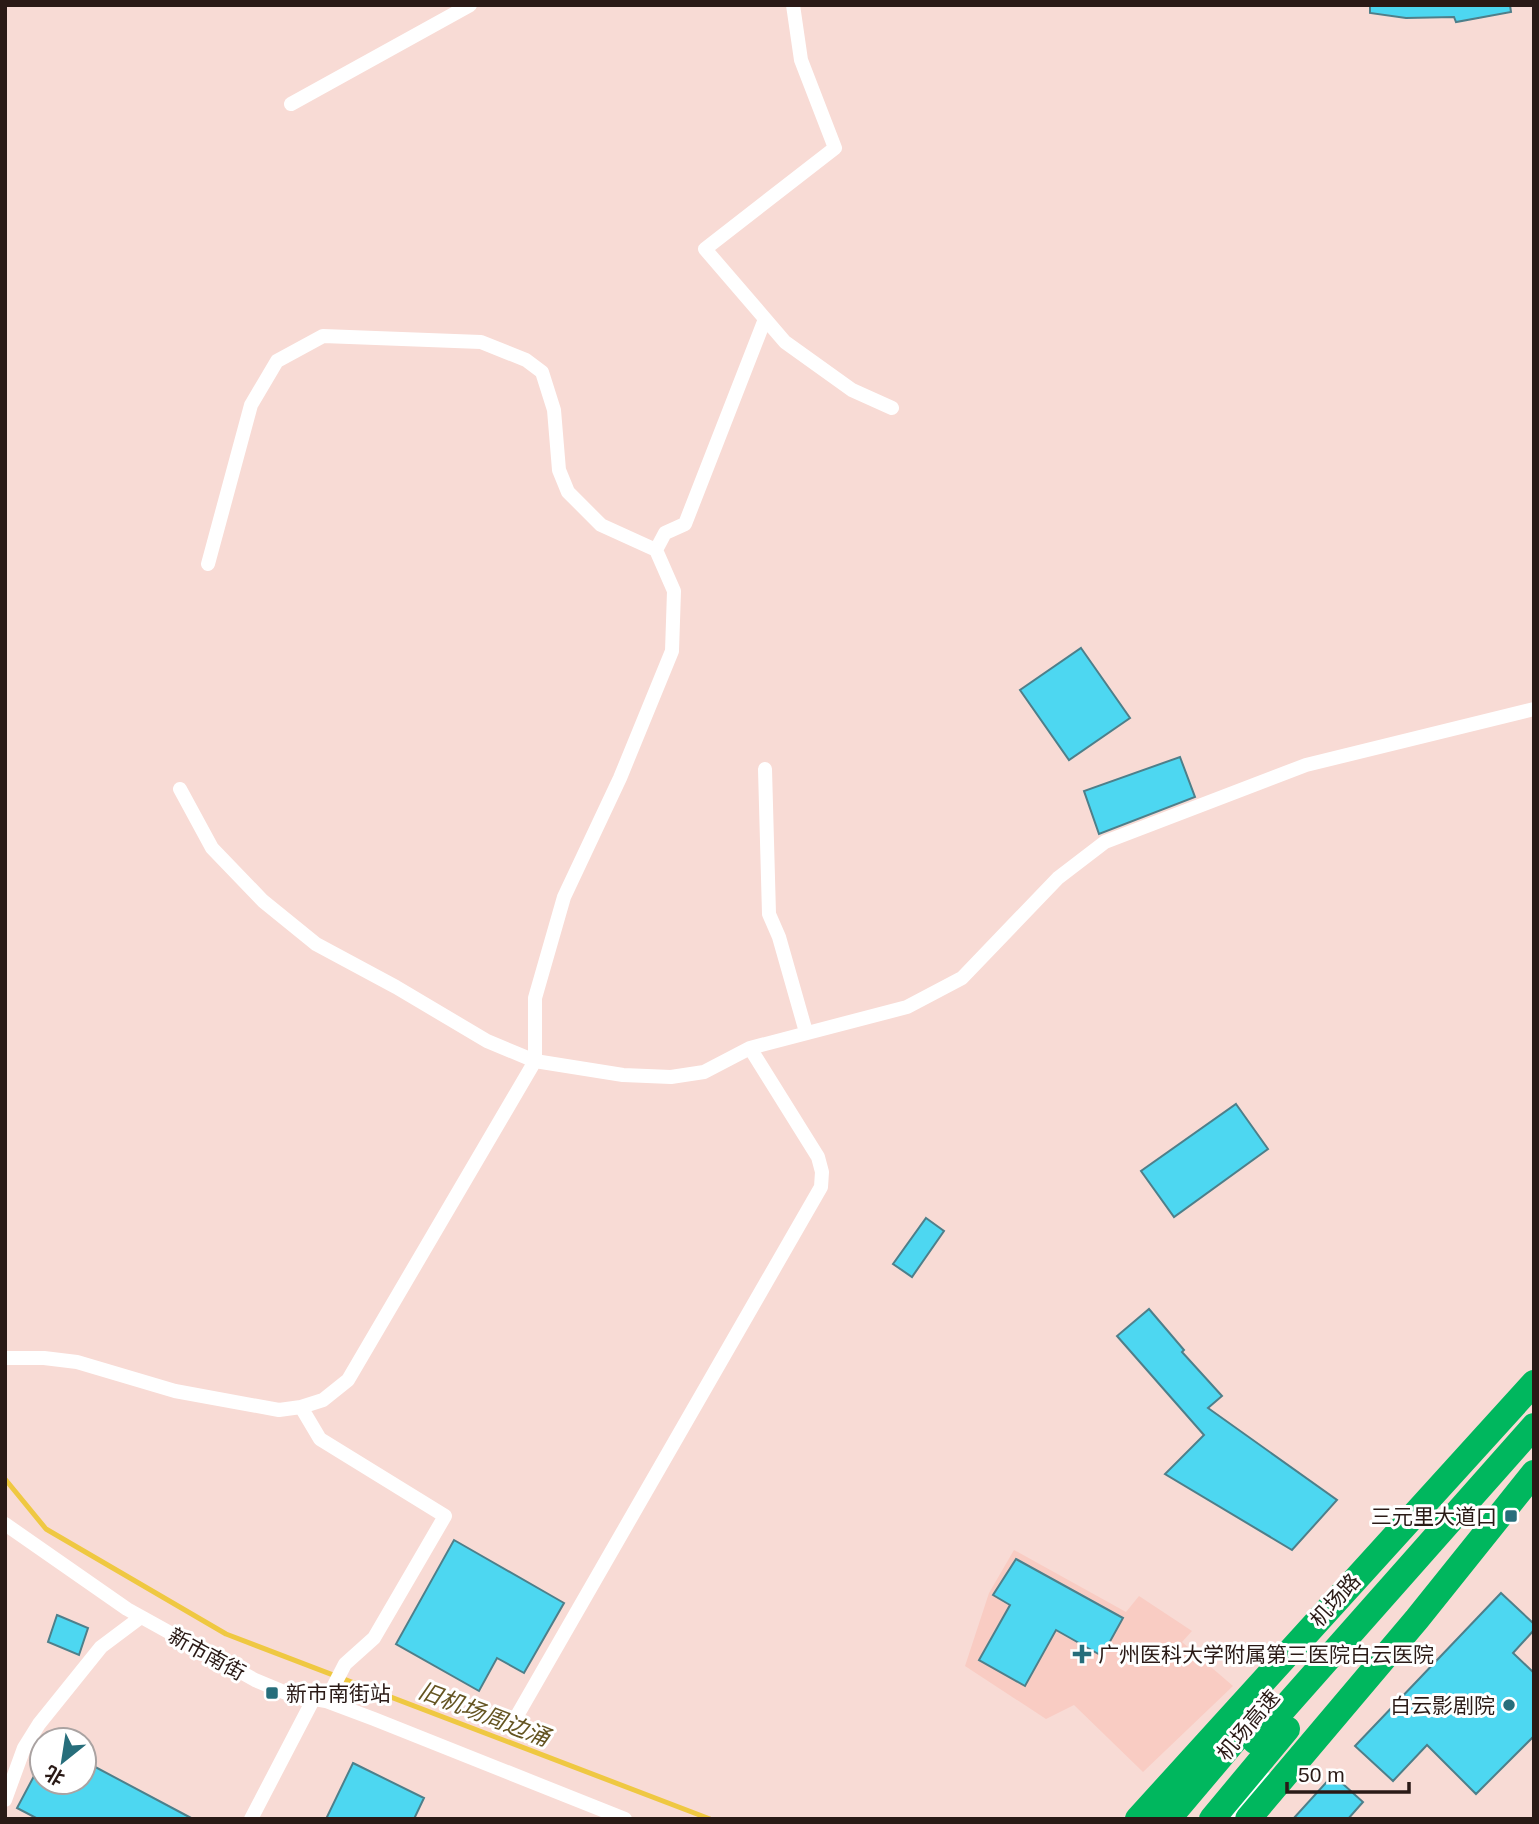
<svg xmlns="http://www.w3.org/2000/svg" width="1539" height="1824" font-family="Arial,'Noto Sans SC',sans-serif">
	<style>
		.built { fill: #f9ccc3 }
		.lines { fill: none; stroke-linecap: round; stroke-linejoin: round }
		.stream { stroke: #efc842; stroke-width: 5 }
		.building { fill: #4dd7f1; stroke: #4e7f8a; stroke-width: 2 }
		.street { stroke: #fff; stroke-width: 14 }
		.secondary { stroke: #fff; stroke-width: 21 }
		.highway { stroke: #00b75e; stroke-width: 26 }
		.poi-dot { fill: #276e7b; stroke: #fff; stroke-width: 2.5 }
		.labels { text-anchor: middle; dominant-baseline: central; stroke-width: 6; stroke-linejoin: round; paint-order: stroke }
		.poi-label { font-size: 21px; fill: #2a1a16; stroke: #fff; text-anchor: end }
		.street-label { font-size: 21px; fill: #2a1a16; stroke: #fff }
		.water-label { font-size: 23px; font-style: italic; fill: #645421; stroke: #fff }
	</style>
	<rect width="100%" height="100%" fill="#f8dbd5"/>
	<path class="built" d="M1014,1550L1126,1612L1139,1596L1192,1631L1182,1642L1233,1686L1143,1772L1074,1705L1046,1719L965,1666L989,1593Z"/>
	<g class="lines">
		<path class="stream" d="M5,1479L46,1529L226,1634L710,1819"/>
	</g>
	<path class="building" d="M1370,5H1510L1511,12L1456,22L1454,17L1406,18L1370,13Z
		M1081,648L1130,718L1069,760L1020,690Z
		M1180,757L1195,797L1099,834L1084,791Z
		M1236,1104L1268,1149L1174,1217L1141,1171Z
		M926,1218L944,1231L912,1277L893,1264Z
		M1149,1309L1184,1350L1182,1352L1222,1396L1208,1408L1337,1500L1292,1550L1165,1474L1204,1435L1117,1336Z
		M454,1540L564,1603L524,1673L497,1658L479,1691L396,1644Z
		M1016,1559L1123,1618L1102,1656L1056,1630L1025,1686L979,1660L1010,1605L993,1595Z
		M1501,1593L1534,1624V1630L1513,1653L1534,1673V1736L1476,1794L1427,1745L1393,1781L1355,1746Z
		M57,1615L88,1628L79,1655L48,1642Z
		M42,1761V1782H84V1761L193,1819H38L17,1808Z
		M353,1763L424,1798L414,1819H326Z
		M1333,1775L1363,1802L1348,1819H1293Z"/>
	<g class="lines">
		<path class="street" d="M793,5L801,60L835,148L705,249L785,342L852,390L892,408
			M291,104L470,5
			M656,550L665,533L685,524L765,319
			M765,769L769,914L779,937L806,1032
			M180,789L212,848L263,901L316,944L396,987L487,1041L535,1061L623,1075L671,1077L704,1072L750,1048L907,1007L962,978L1058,878L1105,842L1306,765L1534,709
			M5,1358H44L77,1362L175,1391L279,1410L301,1407L323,1400L348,1380L535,1061V998L564,897L620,778L672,651L674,591L656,550L601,525L568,492L559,470L554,410L542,372L526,360L481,342L323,336L277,361L251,405L208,564
			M301,1407L320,1439L445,1516L374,1638L345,1664L326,1701
			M5,1524L127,1609L255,1680L291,1695L326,1701L374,1719L625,1819
			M518,1714L821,1187L822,1172L818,1157L750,1048
			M5,1800L24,1748L39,1724L101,1647L141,1617
			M251,1819L313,1700"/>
		<path class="secondary" d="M1229,1819L1264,1782"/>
		<path class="highway" d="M1255,1741L1534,1426
			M1138,1819L1534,1383
			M1168,1819L1261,1709
			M1212,1819L1287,1729
			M1248,1819L1417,1619L1534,1473"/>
	</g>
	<g class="poi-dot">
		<rect x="1504" y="1509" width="14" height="14" rx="3.5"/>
		<path d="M1078.5 1643.5h7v7h7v7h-7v7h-7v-7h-7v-7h7z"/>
		<rect x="265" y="1686" width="14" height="14" rx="3.5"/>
		<circle cx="1509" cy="1705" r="7"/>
	</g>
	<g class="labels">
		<g class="poi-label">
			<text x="1497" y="1516">三元里大道口</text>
			<text x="1098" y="1654" text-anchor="start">广州医科大学附属第三医院白云医院</text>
			<text x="286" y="1693" text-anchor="start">新市南街站</text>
			<text x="1495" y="1705">白云影剧院</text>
		</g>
		<g class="street-label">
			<text transform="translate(1335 1600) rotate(-48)">机场路</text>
			<text transform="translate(207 1654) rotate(29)">新市南街</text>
			<text transform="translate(1248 1725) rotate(-50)">机场高速</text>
		</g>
		<g class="water-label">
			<text transform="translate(484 1714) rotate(21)">旧机场周边涌</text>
		</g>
	</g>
	<rect width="1539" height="1824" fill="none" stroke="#2a1a16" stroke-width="14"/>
	<g transform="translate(63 1761) rotate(210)"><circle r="33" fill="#ffffff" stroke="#aaa3a2" stroke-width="2"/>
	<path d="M0-5L12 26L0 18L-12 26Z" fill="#276e7b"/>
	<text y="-10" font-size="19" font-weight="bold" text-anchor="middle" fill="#2a1a16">北</text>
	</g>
	<path d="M1287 1782v10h122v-10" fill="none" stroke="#2a1a16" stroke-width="3.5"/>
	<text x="1298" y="1782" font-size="21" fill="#2a1a16" stroke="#ffffff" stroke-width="5" paint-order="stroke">50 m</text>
</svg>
